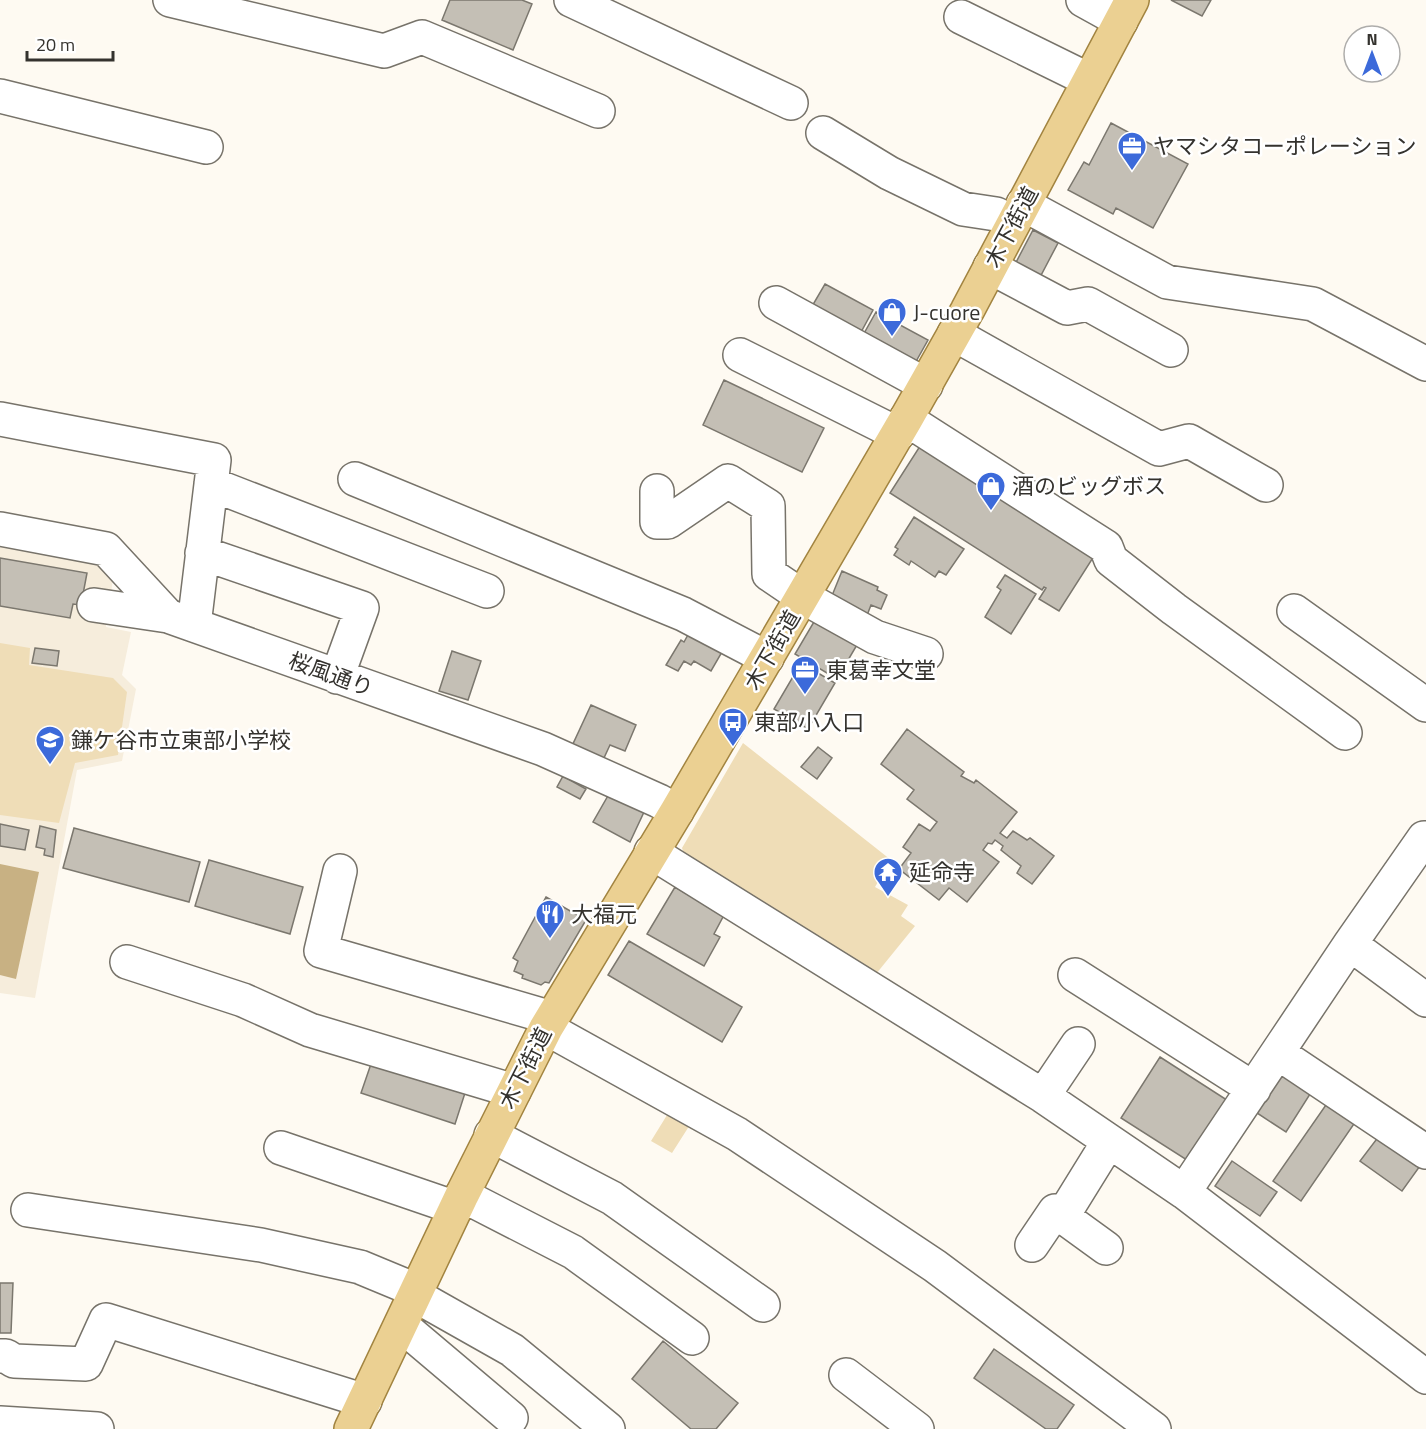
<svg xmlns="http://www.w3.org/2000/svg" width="1426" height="1429" font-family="'Titillium Web','Noto Sans JP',sans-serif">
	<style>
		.built { fill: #f6eddc }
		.green { fill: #efddb7 }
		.water { fill: #c8b183 }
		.building { fill: #c4bfb5; stroke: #7b776e; stroke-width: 1.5 }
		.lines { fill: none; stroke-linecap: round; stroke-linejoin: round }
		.minor-casing { stroke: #77736a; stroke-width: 36 }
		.major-casing { stroke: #a28440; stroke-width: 36 }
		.minor { stroke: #fff; stroke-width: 33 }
		.major { stroke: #ebd092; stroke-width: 33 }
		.labels { text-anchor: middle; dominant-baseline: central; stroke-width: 5; stroke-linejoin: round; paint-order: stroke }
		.poi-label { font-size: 22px; fill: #34322e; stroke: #fff; text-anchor: start }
		.street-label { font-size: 22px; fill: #34322e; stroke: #fff }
	</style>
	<rect width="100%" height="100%" fill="#fefaf2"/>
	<path class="built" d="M0,531L100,549L114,572L106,627L131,632L122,675L136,689L122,761L77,770L35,998L0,993Z"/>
	<path class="green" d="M0,643L30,648L29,665L113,678L127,692L118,755L75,763L59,823L0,815Z
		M743,743L891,860L875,887L908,905L901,916L915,926L876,974L686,859L682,848Z
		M672,1107L693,1120L672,1153L651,1141Z"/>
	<path class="water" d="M0,864L39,872L16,979L0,975Z"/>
	<path class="building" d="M450,0H522L532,4L513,50L442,20Z
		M1171,0H1211L1202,16Z
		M1111,123L1188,164L1153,228L1116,208L1113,214L1068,190L1084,162L1089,165Z
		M1033,230L1058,243L1038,281L1013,268Z
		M825,284L873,310L860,334L811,308Z
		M876,312L928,340L914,365L862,337Z
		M724,380L824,428L802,472L703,425Z
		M922,443L1096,553L1059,611L1039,599L1046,588L1044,587L1042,590L890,493Z
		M914,517L964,549L946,575L939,571L935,577L911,561L909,565L894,555L898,549L895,547Z
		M0,558L87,573L81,605L73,604L70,618L0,606Z
		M842,571L878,587L877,590L887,595L881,609L871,605L866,618L829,603Z
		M1005,575L1036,594L1011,634L985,617L1001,590L997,587Z
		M818,615L861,638L837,679L795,654Z
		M689,633L722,652L711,671L694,661L691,665L684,661L678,671L666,665L681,640L684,642Z
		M35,648L59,651L57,666L32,663Z
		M452,651L481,661L468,700L439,691Z
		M801,663L835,683L808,729L774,709Z
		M591,705L636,725L625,751L610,745L603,760L572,746Z
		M907,729L964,772L961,776L974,783L976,780L1017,812L1000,833L1007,838L1013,831L1027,840L1030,838L1054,856L1032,884L1017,873L1021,866L1001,850L1003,846L995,840L992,844L988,843L983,850L999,862L967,902L949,888L939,900L899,869L911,853L903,847L919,824L930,831L937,822L907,799L914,790L881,764Z
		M818,747L832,758L817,779L801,767Z
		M563,776L586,789L580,799L557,787Z
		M609,794L644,812L630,842L593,822Z
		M0,824L29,830L25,850L0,846Z
		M40,826L56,830L53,857L44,855L45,849L36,847Z
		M74,828L200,862L189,902L63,868Z
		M209,860L303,887L290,934L195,906Z
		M675,887L724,915L714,934L720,937L704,966L647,934Z
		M546,897L586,920L549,983L545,982L541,985L522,978L523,975L514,971L518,961L513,958Z
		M629,941L742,1007L722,1042L608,975Z
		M1160,1057L1230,1102L1190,1162L1121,1118Z
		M372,1061L465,1093L455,1124L361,1093Z
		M1283,1073L1312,1091L1286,1132L1257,1113Z
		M1328,1102L1356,1121L1301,1201L1273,1181Z
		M1379,1136L1420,1166L1402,1191L1360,1161Z
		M1232,1161L1277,1192L1260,1216L1215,1186Z
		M0,1283H13L11,1333H0Z
		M663,1341L738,1403L716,1429H691L632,1379Z
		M994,1349L1074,1405L1057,1429H1046L974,1378Z"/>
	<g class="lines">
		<g class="minor-casing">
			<path id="minor" d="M170,0L384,51L422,37L598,111
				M571,0L791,103
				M1083,0L1121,21
				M961,17L1089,80
				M0,96L206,147
				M823,133L889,173L963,209L996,214L1013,222
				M1023,204L1167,282L1313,304L1426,364
				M990,267L1067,308L1088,304L1171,350
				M776,303L926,385
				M954,334L1159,449L1189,441L1266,485
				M740,355L898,434
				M0,419L214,460L194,625
				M906,419L1106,547L1111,560L1174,609L1345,733
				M355,479L683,614L767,658
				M211,484L487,591
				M657,491V522H668L728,481L768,506L769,574L803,597L875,637L926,654
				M0,529L106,549L168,616L543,749L659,801L677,811
				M202,553L362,608L337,677
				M94,605L168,616
				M1294,611L1426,705
				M651,852L1043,1096L1184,1192L1426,1377
				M340,871L321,951L552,1018
				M1350,944L1426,1000
				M127,962L243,1000L310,1030L514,1091
				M1075,975L1254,1089
				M546,1028L737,1134L935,1266L1154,1429
				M1278,1053L1426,1152
				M1043,1096L1078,1044
				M491,1135L612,1198L763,1305
				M281,1148L456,1208
				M1184,1192L1350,944L1424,838L1426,840
				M462,1195L573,1252L692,1338
				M28,1210L261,1245L360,1267L401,1284L427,1302L512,1350L608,1429
				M1062,1217L1109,1141
				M1032,1245L1055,1211L1106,1248
				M401,1325L511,1418
				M0,1356H6L14,1361L86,1364L106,1320L365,1401
				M846,1375L917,1429
				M0,1423L97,1429"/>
		</g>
		<g class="major-casing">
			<path id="major" d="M351,1429L462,1195L546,1028L677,811L906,419L967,311L1132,0"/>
		</g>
		<use href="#minor" class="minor"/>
		<use href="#major" class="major"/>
	</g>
	<defs>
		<g id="office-pin" transform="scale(1.5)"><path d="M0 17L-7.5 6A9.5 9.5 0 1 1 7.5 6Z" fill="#3c6ada" stroke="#fff"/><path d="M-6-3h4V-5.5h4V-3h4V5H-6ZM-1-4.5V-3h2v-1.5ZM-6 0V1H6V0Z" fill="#fff"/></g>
		<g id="shop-pin" transform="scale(1.5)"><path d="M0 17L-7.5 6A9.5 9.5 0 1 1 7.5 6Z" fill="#3c6ada" stroke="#fff"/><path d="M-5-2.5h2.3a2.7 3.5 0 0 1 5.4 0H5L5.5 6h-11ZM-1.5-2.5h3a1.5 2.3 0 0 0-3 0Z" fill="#fff"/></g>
		<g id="bus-pin" transform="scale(1.5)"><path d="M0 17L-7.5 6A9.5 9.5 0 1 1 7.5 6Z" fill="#3c6ada" stroke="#fff"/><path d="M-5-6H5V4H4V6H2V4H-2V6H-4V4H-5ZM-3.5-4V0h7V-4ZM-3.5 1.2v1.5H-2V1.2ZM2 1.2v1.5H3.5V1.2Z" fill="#fff"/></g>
		<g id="school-pin" transform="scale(1.5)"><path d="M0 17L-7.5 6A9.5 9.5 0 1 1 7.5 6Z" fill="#3c6ada" stroke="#fff"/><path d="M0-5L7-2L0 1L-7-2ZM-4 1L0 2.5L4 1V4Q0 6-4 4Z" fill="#fff"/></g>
		<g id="temple-pin" transform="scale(1.5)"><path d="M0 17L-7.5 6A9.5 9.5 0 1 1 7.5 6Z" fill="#3c6ada" stroke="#fff"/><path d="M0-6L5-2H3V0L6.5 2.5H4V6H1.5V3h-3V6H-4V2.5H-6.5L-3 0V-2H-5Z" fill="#fff"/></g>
		<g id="restaurant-pin" transform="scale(1.5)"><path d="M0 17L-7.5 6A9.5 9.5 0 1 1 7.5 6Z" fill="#3c6ada" stroke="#fff"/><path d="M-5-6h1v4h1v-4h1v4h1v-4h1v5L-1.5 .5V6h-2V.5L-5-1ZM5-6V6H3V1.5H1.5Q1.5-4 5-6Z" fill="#fff"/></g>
	</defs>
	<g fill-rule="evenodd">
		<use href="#office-pin" x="1132" y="146"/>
		<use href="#shop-pin" x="892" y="312"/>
		<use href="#shop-pin" x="991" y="486"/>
		<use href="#office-pin" x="805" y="670"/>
		<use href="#bus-pin" x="733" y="722"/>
		<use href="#school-pin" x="50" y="740"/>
		<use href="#temple-pin" x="888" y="872"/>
		<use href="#restaurant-pin" x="550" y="914"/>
	</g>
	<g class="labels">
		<g class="poi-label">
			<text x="1153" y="146">ヤマシタコーポレーション</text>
			<text x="913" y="312">J-cuore</text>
			<text x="1012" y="486">酒のビッグボス</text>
			<text x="826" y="670">東葛幸文堂</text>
			<text x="754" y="722">東部小入口</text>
			<text x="71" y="740">鎌ケ谷市立東部小学校</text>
			<text x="909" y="872">延命寺</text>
			<text x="571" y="914">大福元</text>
		</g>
		<g class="street-label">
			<text transform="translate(1011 227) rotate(-62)">木下街道</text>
			<text transform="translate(772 650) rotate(-60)">木下街道</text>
			<text transform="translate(331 674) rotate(20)">桜風通り</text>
			<text transform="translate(525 1068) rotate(-63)">木下街道</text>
		</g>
	</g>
	<g transform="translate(1372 54)"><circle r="28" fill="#ffffff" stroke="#aeadab" stroke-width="1.5"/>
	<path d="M0-4.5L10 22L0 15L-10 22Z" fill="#3c6ada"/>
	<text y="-9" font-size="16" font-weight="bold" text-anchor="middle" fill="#34322e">N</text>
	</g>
	<path d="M27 51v9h86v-9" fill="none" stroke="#34322e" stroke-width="3"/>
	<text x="36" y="51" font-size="18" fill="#34322e" stroke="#ffffff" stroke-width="4.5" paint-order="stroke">20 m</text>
</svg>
